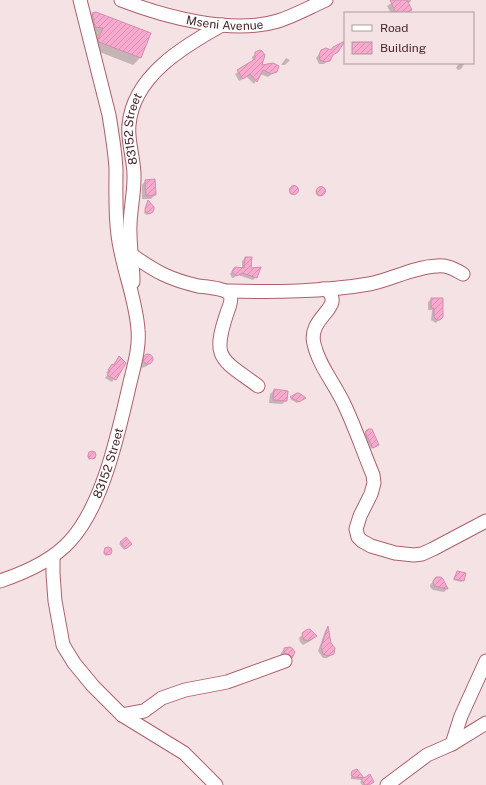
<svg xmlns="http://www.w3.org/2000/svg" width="486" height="785" font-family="'Public Sans',sans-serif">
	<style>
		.shadow { fill: #0003 }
		.building { fill: url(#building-hatch); stroke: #d78caf }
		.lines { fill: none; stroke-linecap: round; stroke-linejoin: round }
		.minor-casing { stroke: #ae606d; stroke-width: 15 }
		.minor { stroke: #fff; stroke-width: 13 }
		.labels { text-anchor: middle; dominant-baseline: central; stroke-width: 3.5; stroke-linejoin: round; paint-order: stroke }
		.street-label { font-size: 12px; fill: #49272c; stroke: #f5e2e4 }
	</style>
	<defs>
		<pattern id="building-hatch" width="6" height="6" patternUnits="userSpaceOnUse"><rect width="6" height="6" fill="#f8aace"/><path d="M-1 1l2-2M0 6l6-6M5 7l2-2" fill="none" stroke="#d692b1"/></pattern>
	</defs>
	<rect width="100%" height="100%" fill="#f5e2e4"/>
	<path class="shadow" d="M396,0H411V1L408,4L403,13H391L387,6Z
		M96,13L150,34L140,58L133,65L92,49L96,36L88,35L85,22L92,14Z
		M322,51L331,58L324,64H319L316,58Z
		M256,53L260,66L276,71L268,77L260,74L254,84L247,77L239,81L235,74L253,62L252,57Z
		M286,58L290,60L285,65H281Z
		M459,63H465L461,69L458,70L456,68Z
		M145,181L155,195L151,199H142V185Z
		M289 191a4 4 0 1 1 8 0a4 4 0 1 1-8 0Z
		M315.5 192a4.5 4.5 0 1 1 9 0a4.5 4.5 0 1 1-9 0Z
		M148,202L151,213L147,215L144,213Z
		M245,258L250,270L256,277L253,280L238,275L233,278H232L230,274L232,271L235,268L242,269V261Z
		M431,299L442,317L436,323L431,320L432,310H428V302Z
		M149,354L152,357L151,362L147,366L142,368L140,366L141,359L145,355Z
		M119,357L125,363L112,382L105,378L108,374L106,373Z
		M274,390L286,401L282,404L269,403L270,394Z
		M297,394L303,399L297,403L290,399Z
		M368,430L378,445L371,449L364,434Z
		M91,452L95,455L89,460L87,456Z
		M126,539L131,544L124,550L119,544Z
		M106,548L111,549V552L106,556L103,553Z
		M457,572L463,581L461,582L453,580Z
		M436,578H440L447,589L444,592L433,590L430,587V585Z
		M327,628L330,644L331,655L327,658H323L318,651L325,631Z
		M307,630L316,636L312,640L303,645L300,642L299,638Z
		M284,649L294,652L288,661L280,657L281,653Z
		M357,771L363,779L368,785H362L360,782L362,780L351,779V773Z"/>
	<path class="building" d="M390,0H407L412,10L405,13H396Z
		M96,12L151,33L141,58L99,42L98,40L103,28L95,27L92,13Z
		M345,41L338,52L333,55L330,61L325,62L320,60L319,55L321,50L326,48L331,50L333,47Z
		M260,50L262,51L265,55L262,65L273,63L279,66L277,72L271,74L263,70L257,82L250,74L243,79L237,70L255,59V52Z
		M155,179L156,195L146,196L145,180Z
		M289.5 190a4.5 4.5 0 1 1 9 0a4.5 4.5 0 1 1-9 0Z
		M316.5 191a4.5 4.5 0 1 1 9 0a4.5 4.5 0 1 1-9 0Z
		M148,200L154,207V209L153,212L149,214L145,211V209Z
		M245,257H252L251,268L261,267L257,278L242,273L237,276L233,273L232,271L235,267L244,268Z
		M431,298H443V317L440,320H437L434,317V308H431Z
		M143 359a5 5 0 1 1 10 0a5 5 0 1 1-10 0Z
		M119,356L126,363L116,380L107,375L110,371L108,370L112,364L114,365Z
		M274,389L288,391L287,401L273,400Z
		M297,393H299L306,398L299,402L290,397Z
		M368,429H372L379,445L373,448L365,432Z
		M88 455a4 4 0 1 1 8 0a4 4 0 1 1-8 0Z
		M126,537L132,544L126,549L120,542Z
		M104 551a4 4 0 1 1 8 0a4 4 0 1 1-8 0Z
		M457,571L466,573L464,581L454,579Z
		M436,577H441L443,579L448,589L434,586L433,581Z
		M328,626L331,643L335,648L334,654L329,656L323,654L321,647Z
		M309,629L311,630L317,636L308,641L303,639L302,633L306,630Z
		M290,647L292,648L295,652L292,658L290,655L284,653V648Z
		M357,769L364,778L370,774L374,782L369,785H365L361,779L363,778L353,777L351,775L352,771Z"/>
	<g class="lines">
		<g class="minor-casing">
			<g id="minor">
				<path id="s1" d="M121,0C165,17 232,35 278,21C294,16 310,7 326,0"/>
				<path d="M132,255C156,272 169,279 198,286C205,287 226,288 230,295C232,299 230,305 228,310C211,359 220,358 258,386"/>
				<path id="s2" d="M133,282C133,265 130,249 130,233C129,215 134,197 134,179C135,161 127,142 129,125C133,76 184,46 222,25"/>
				<path d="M322,289H326C347,308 307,316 314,344C319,366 335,384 344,404C355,427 363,451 373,475L374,483L371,494L360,516L356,529L358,537L362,541L371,546L395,553L414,555L422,554L433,549L486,521"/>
				<path d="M227,291C274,292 323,292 369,284C391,280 413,267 437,266C447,265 454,269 463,274"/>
				<path d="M53,557V574L55,601L63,645L74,663L93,686L122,715L184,753L216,785"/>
				<path id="s3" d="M0,581C24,573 53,560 70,541C103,505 118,434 129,387C133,369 140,348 138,330C136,298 122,268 118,235C115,213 116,191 116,169C115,151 112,133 109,115L80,0"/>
				<path d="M122,715L144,711L162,698L185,690L227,682L285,661"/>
				<path d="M452,744L461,716L486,661"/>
				<path d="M387,785L427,755L452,744L486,723"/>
			</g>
		</g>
		<use href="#minor" class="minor"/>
	</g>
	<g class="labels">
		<g class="street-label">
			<text stroke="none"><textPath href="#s1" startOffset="107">Mseni Avenue</textPath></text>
			<text stroke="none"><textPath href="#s2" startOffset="154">83152 Street</textPath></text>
			<text stroke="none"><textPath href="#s3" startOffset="169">83152 Street</textPath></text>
		</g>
	</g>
	<rect x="344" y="12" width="130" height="52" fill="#f5e2e4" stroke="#b0979a"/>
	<rect x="352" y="25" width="20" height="6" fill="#ffffff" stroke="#b0979a"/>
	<text x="380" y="32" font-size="12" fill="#49272c">Road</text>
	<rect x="352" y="42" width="20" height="12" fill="url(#building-hatch)" stroke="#b0979a"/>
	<text x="380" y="52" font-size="12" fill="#49272c">Building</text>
</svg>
